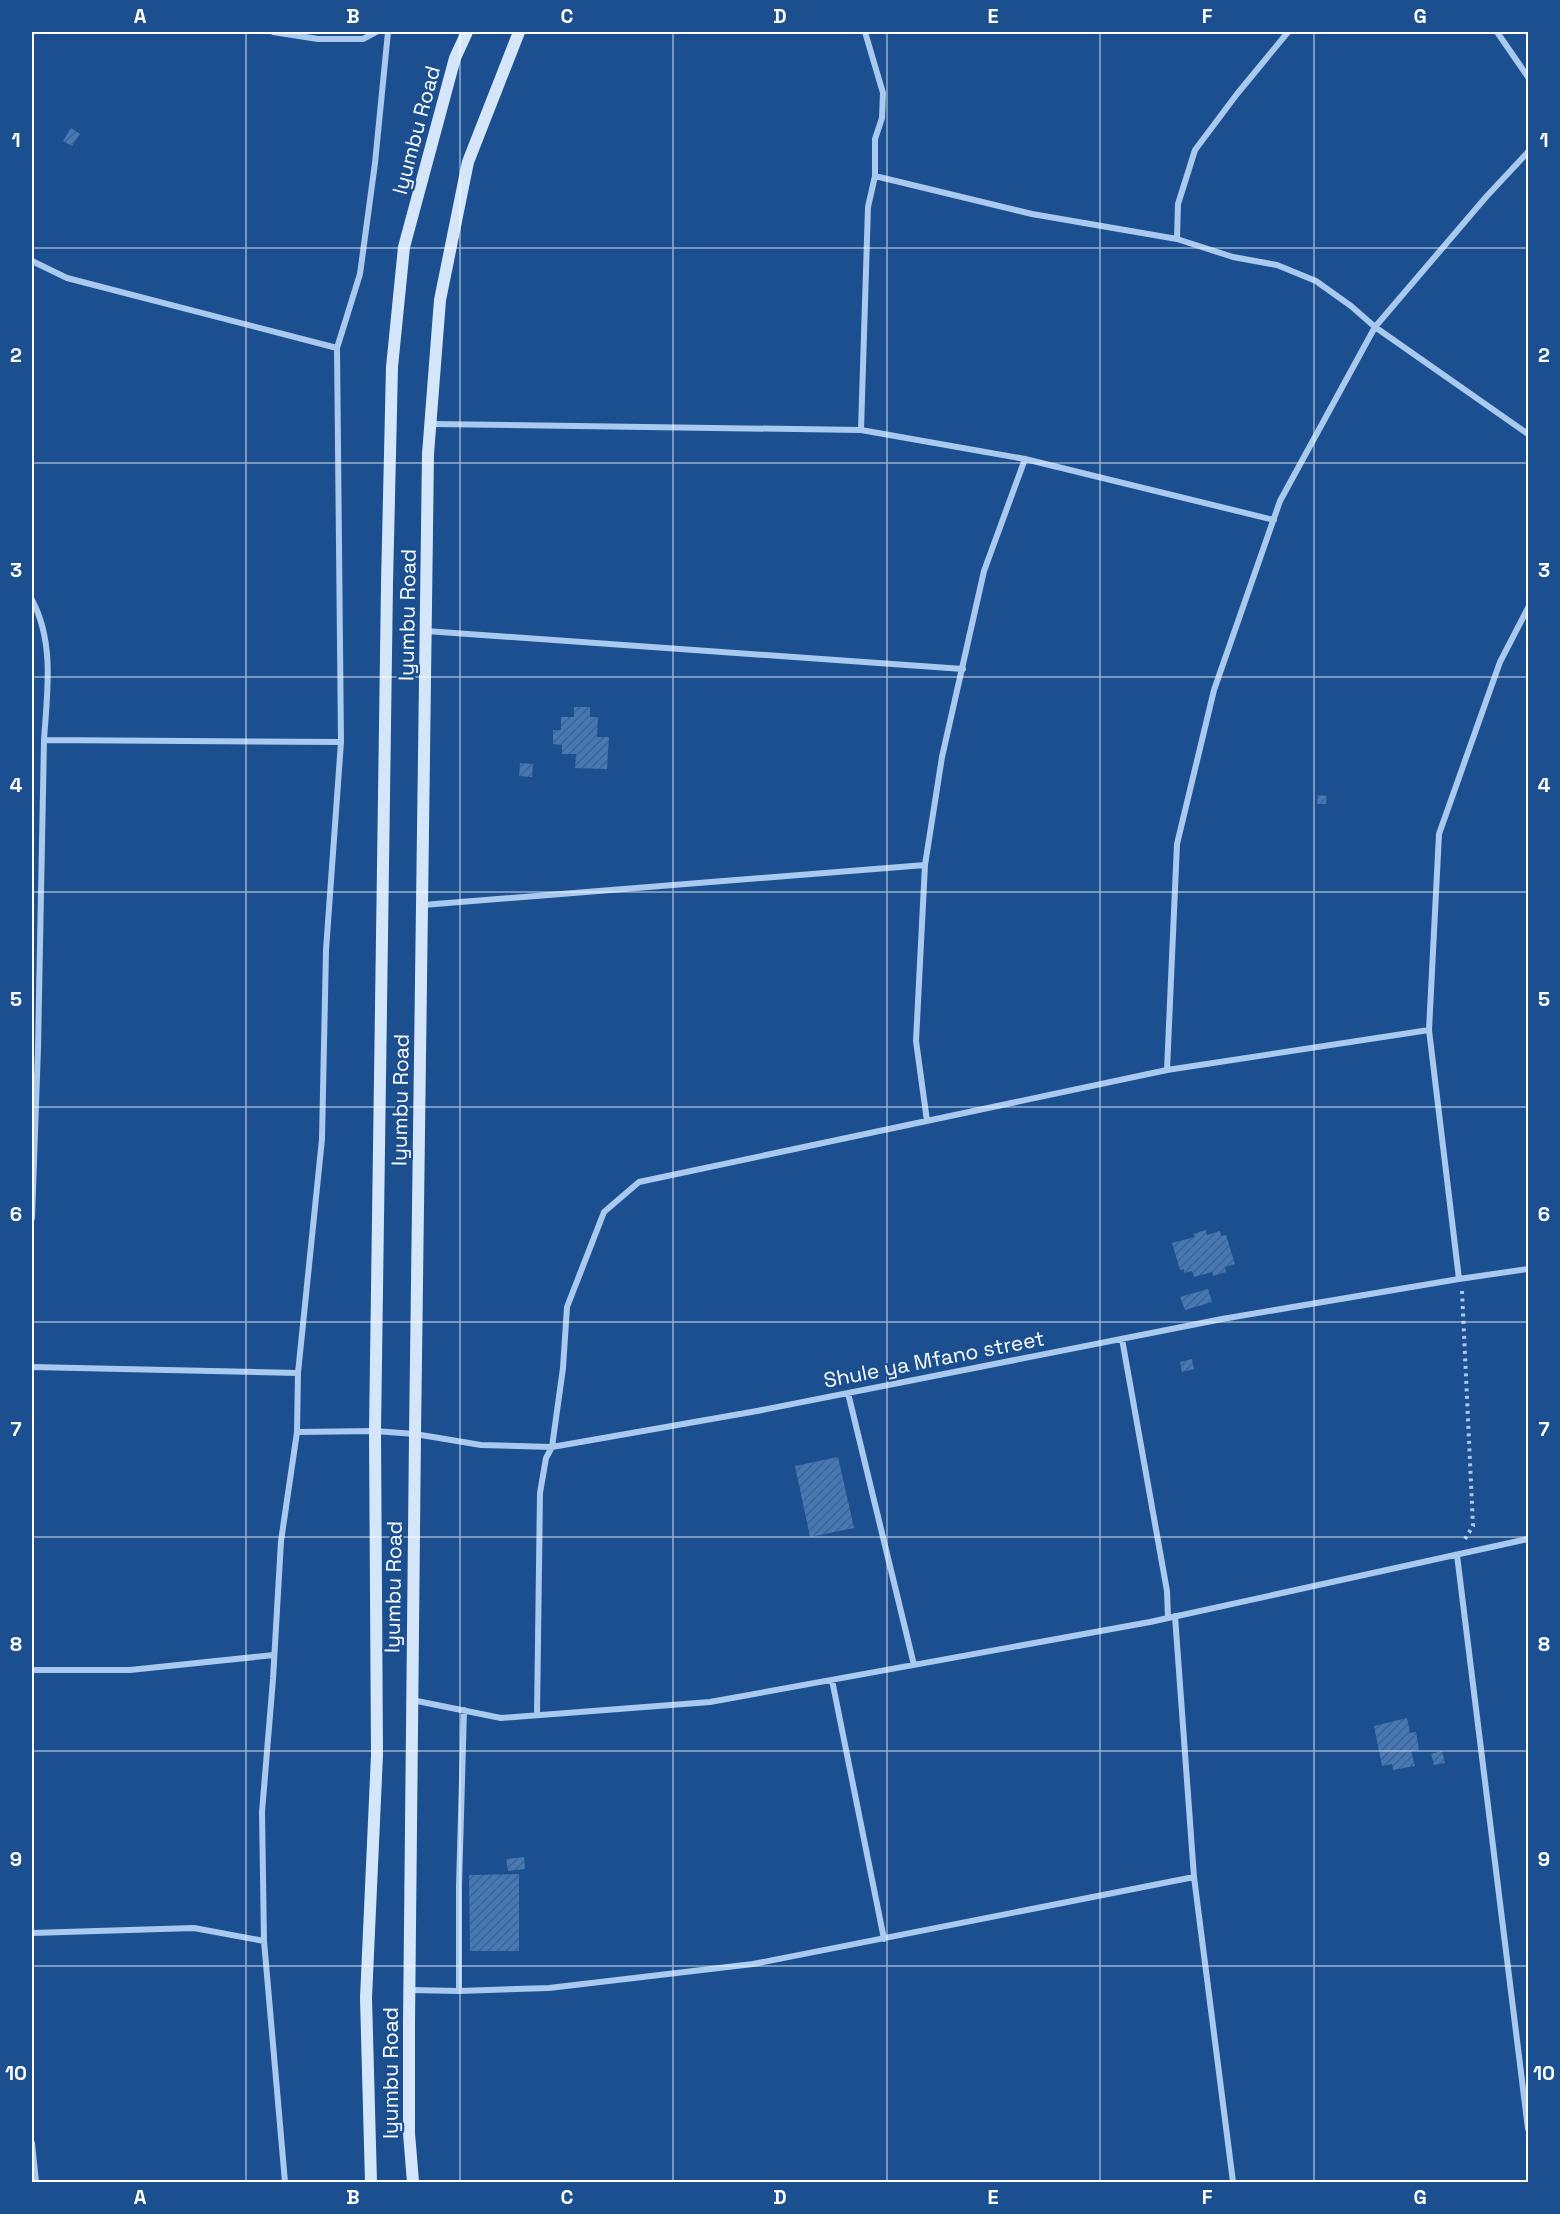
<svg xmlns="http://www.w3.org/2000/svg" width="1560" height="2214" font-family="'Space Grotesk',sans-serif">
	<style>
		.building { fill: url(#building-hatch) }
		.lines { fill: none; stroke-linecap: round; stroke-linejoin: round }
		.path { stroke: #a9c9ee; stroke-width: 4; stroke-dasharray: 3 4.5; stroke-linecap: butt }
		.minor { stroke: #a9c9ee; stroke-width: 6 }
		.secondary { stroke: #d6e6fa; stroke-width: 12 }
		.grid { fill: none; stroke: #fff; stroke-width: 1.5; stroke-opacity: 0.55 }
		.labels { text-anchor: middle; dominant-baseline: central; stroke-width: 4.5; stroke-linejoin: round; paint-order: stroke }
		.street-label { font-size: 21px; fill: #fff; stroke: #1b4f8f }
		.neatline { fill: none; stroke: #fff; stroke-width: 2 }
		.grid-label { font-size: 20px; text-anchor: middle; font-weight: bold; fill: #fff }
	</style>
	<defs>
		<pattern id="building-hatch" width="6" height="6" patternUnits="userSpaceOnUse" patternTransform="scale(1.5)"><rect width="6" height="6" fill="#4478b7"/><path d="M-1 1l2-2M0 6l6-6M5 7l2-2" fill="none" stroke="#486282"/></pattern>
	</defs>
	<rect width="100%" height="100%" fill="#1b4f8f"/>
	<path class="building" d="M71,128L80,134L72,146L63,141Z
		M574,707H590V717H598L597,737H609L607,769L575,768L576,754H562V745L553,744V730H561V717H574Z
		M520,763L533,764L532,777L519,776Z
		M1318,795L1327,796L1326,804H1317Z
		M1206,1230L1207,1235L1220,1231L1221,1236L1226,1235L1235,1264L1225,1267L1226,1272L1213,1276L1212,1272L1194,1277L1192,1271L1184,1273V1269L1180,1270L1172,1243L1195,1237L1193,1234Z
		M1208,1289L1212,1302L1185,1310L1180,1297Z
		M1192,1359L1194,1369L1182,1372L1180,1362Z
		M838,1457L854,1528L810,1537L795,1466Z
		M1407,1718L1410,1733L1416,1732L1419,1750L1411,1751L1415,1766L1393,1770L1392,1764L1382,1766L1374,1726Z
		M1442,1751L1445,1763L1434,1765L1431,1754Z
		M524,1857L525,1869L508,1871L506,1859Z
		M519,1874V1951H470L469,1875Z"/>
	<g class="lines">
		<path class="path" d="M1462,1291L1473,1526L1465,1539"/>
		<path class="minor" d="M273,32L318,39H363L376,32
			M865,32L883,93L882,118L875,139V176
			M1497,32L1528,77
			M1177,239L1178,204L1195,150L1237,94L1288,32
			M32,261L67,278L337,348L341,742L326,950L322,1139L298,1373L297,1432L281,1541L273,1679L262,1812L264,1941L285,2182
			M337,348L360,274L375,163L388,32
			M431,424L861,430L1025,459
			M861,430L868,207L875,176L1032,214L1177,239L1233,257L1277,265L1316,281L1351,306L1375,327L1528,434
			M32,600C55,643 47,694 44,740
			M426,631L963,669
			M423,905L925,865
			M1167,1070L1177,844L1214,690L1280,501L1375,327L1486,197L1528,152
			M927,1121L916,1041L925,865L942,757L984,571L1025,459L1274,520
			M32,1218L38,1048L44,740L341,742
			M1459,1279L1429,1030L1439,834L1500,662L1528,608
			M1122,1339L1167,1591L1168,1618
			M32,1367L298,1373
			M848,1393L914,1665
			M297,1432L375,1431L415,1434L481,1445L552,1447L757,1411L1222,1319L1459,1279L1528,1269
			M1457,1555L1528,2129
			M1175,1616L1194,1877L1233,2182
			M32,1670H130L274,1655
			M832,1680L884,1939
			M412,1700L501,1718L710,1702L1150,1622L1528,1539
			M537,1715L540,1493L546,1458L552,1447L563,1368L567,1307L604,1212L639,1182L1167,1070L1429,1030
			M32,1933L194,1928L264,1941
			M410,1990L459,1991L549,1988L753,1964L1194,1877
			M459,1991V1886L464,1710
			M32,2143L36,2182"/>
		<path class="secondary" d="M371,2182L366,1998L377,1755L375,1431L387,584L392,367L404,247L455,58L467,32
			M413,2182L409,2133V2025L415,1434L428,454L440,300L468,162L519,32"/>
	</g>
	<path class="grid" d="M246,32V2182M460,32V2182M673,32V2182M887,32V2182M1100,32V2182M1314,32V2182M32,248H1528M32,463H1528M32,677H1528M32,892H1528M32,1107H1528M32,1322H1528M32,1537H1528M32,1751H1528M32,1966H1528"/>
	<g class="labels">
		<g class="street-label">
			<text transform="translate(416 130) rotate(-75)">Iyumbu Road</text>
			<text transform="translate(407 615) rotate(-89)">Iyumbu Road</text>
			<text transform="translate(400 1100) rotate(-89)">Iyumbu Road</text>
			<text transform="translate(934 1359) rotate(-11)">Shule ya Mfano street</text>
			<text transform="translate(393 1587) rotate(-89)">Iyumbu Road</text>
			<text transform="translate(390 2073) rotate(-90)">Iyumbu Road</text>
		</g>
	</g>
	<rect width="1560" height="2214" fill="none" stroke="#1b4f8f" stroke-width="66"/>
	<rect x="33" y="33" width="1494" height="2148" class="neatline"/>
	<g class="grid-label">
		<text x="140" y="23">A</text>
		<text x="353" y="23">B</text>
		<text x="567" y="23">C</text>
		<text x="780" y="23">D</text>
		<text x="993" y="23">E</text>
		<text x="1207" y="23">F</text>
		<text x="1420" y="23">G</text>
		<text x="16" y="147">1</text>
		<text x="1544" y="147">1</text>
		<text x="16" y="362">2</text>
		<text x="1544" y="362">2</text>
		<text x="16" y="577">3</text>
		<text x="1544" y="577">3</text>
		<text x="16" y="792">4</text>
		<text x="1544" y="792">4</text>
		<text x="16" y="1006">5</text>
		<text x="1544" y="1006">5</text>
		<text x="16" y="1221">6</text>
		<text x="1544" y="1221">6</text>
		<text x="16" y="1436">7</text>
		<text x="1544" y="1436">7</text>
		<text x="16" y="1651">8</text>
		<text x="1544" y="1651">8</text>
		<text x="16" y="1866">9</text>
		<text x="1544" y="1866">9</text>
		<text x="16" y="2080">10</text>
		<text x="1544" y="2080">10</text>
		<text x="140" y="2204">A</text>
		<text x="353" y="2204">B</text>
		<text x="567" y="2204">C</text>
		<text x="780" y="2204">D</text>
		<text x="993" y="2204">E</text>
		<text x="1207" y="2204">F</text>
		<text x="1420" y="2204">G</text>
	</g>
</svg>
